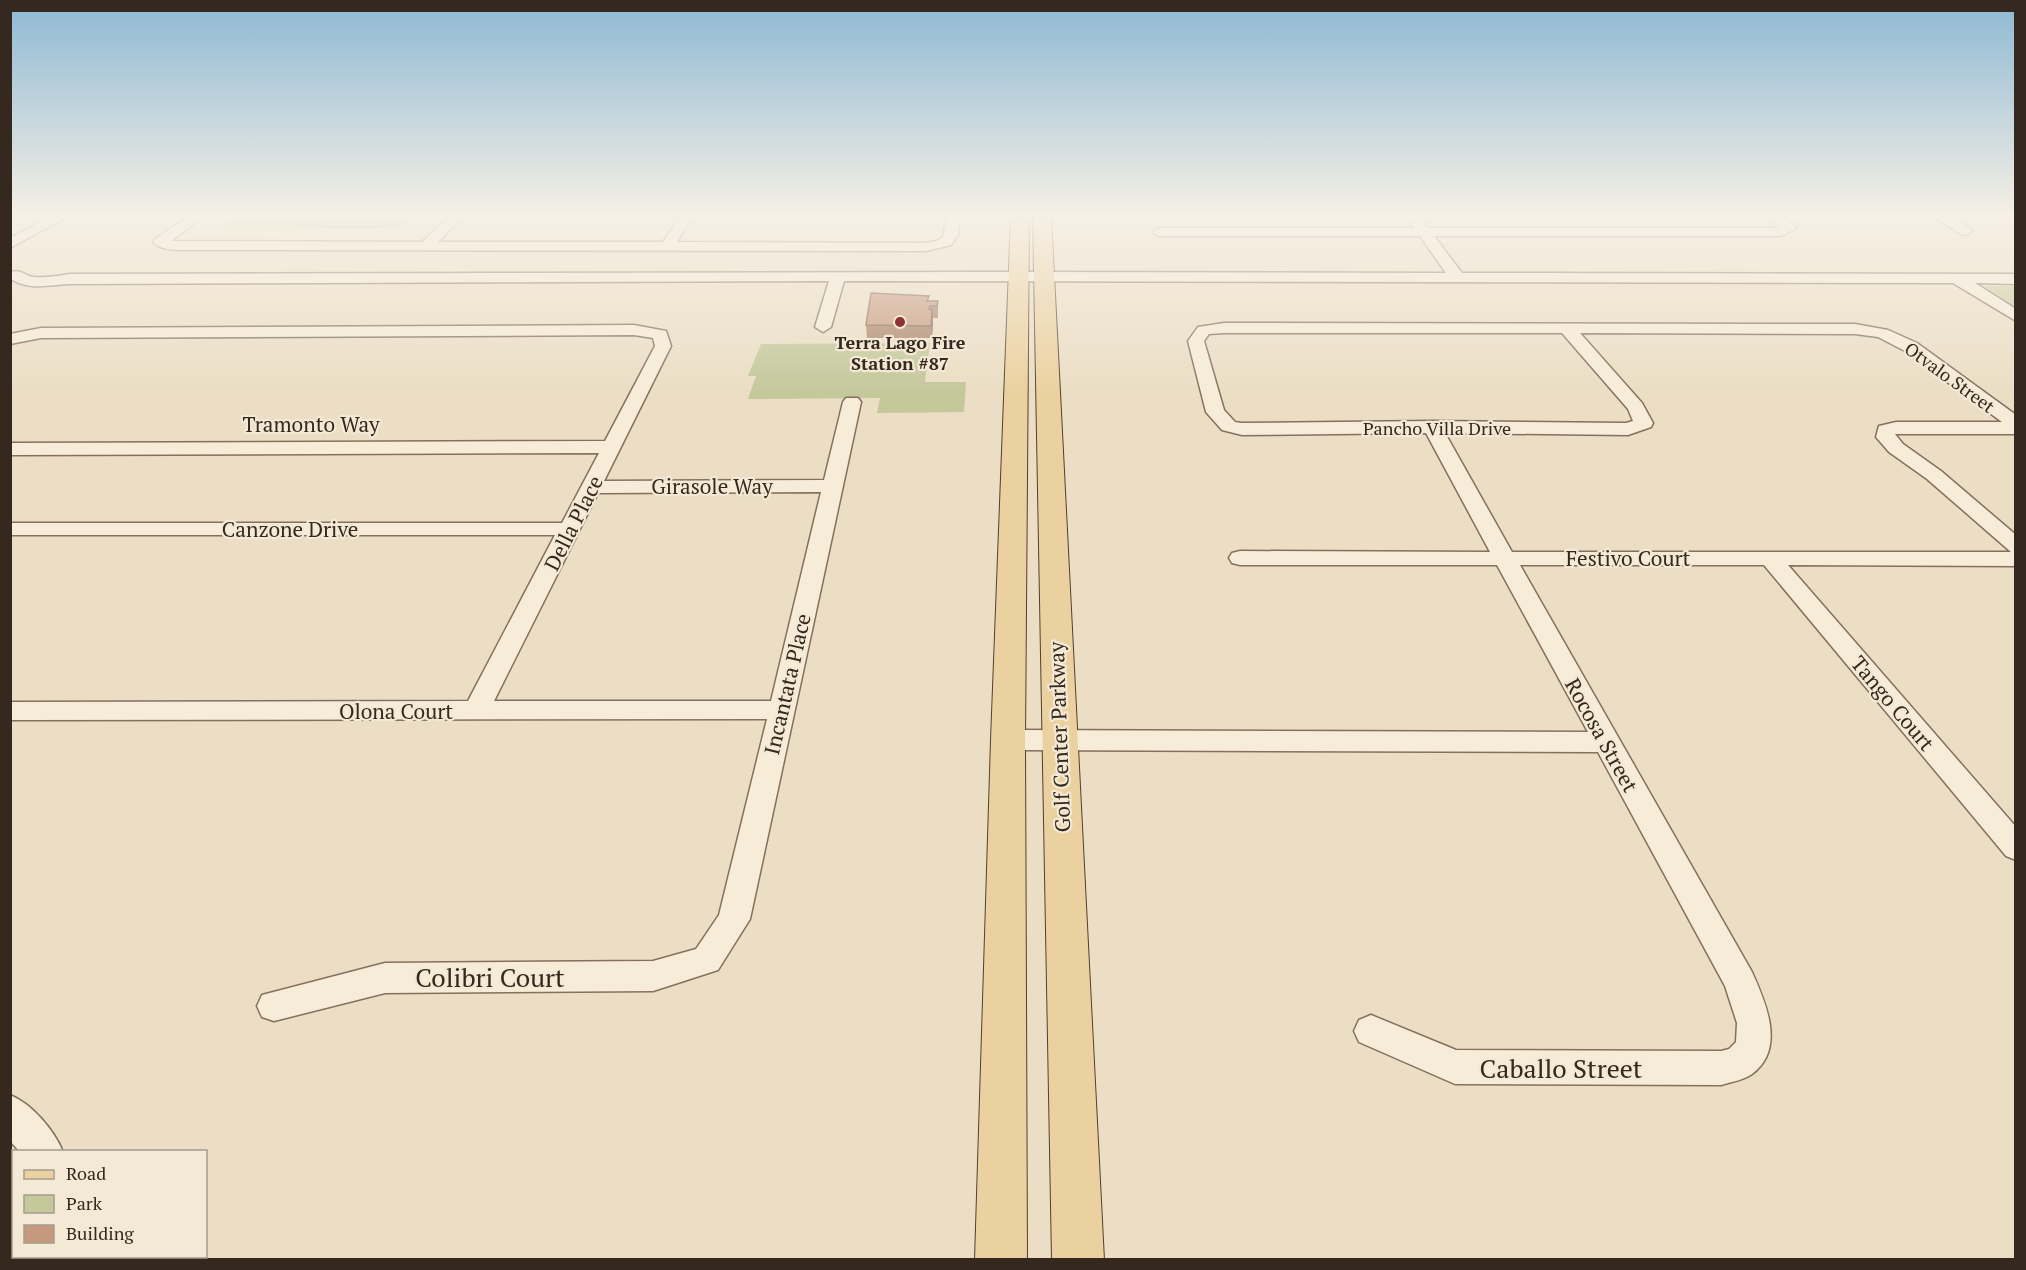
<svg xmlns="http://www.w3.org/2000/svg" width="2026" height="1270" font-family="'PT Serif',serif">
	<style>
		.green { fill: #c4c89a }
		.water { fill: #a6beb6; stroke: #6e8c83; stroke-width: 1.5 }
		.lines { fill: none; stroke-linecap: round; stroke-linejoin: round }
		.minor-casing { stroke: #84705d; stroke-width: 3 }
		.major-casing { stroke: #523f30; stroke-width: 2 }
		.minor { fill: #f6ecd8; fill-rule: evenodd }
		.major { fill: #ebd1a0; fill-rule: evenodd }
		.wall { fill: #aa846c }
		.shaded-wall { fill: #8b6b58 }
		.building { fill: #c6997e; stroke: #8b6b58; stroke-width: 1.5 }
		.poi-dot { fill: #8e3135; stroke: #f3e9d4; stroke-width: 2 }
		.labels { text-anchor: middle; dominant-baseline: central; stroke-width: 4.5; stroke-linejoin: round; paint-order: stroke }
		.far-poi-label { font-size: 18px; font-weight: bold; fill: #35291f; stroke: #f3e9d4 }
		.far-street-label { font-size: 18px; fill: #35291f; stroke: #f3e9d4 }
		.street-label { font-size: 21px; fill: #35291f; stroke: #f3e9d4 }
		.near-street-label { font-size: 26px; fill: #35291f; stroke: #f3e9d4 }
	</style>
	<rect width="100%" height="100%" fill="#ebdec5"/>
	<path class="green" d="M240,215H415L399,229H218Z
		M1984,286H2015V306Z
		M930,343L925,382H966L964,412L877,413L880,398L748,399L756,376H748L761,344Z"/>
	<path class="water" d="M312,215H409C404,219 399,222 393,224C374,229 313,228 294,222L299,218Z"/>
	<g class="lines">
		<g class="minor-casing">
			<path id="minor" d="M54,215H70L10,248V238Z
				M191,215H206L171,241L422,242L451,215H464L438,242H663L681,215H693L677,242L926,243L936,241L943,237L947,215H960L958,235L951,245L926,251L188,250C176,250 162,251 153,242L155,239Z
				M1404,215H1418L1428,228H1779L1766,215H1781L1797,228L1781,236H1434L1462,273L2016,274V284L1975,283L2016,309V321L1953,283L844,281L831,327L823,332L815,327L829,281L69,284C49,285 27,291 10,278L11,272C21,269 25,276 34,277C46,278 58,276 69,274L984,272L1446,273L1420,236H1159L1152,232L1159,228H1414Z
				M1931,215H1947L1973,231L1966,235L1961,234Z
				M1224,323L1855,324L1888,330L1917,343L2016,415V434H1895L1903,444L1941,471L2016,535V566L1788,565L2016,827V860L2006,856L1764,565H1520L1752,972C1766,1003 1786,1049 1752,1074C1744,1080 1731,1082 1721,1085L1455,1084L1359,1042L1354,1031L1359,1020L1371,1015L1456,1050L1721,1051L1729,1049L1736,1042L1737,1023L1725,986L1598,752L1008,750L999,747L995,740L999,733L1008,730L1588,732L1497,565H1240L1232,563L1229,558L1232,553L1240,551L1490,552L1426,433L1242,435L1222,430L1206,412L1188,341L1198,327ZM1224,333H1562L1628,409L1633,421L1626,423L1432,421L1242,423L1235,422L1224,410L1204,341L1209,334ZM1580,333L1855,334L1878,337L1905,351L2002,422H1896L1879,426L1876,437L1889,452L1927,479L2011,552H1512L1445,433L1628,435L1651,427L1653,423L1642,403Z
				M634,325L666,331L671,346L604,481L824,480L843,402L846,398H858L861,402L750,919L718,970L653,991L385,993L274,1021L262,1017L257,1006L262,995L385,963L653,961L696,949L719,915L767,719L10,720V702L468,701L555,535H10V523H562L599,453L10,455V443L605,441L655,346L653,338L634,335L41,338L10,344V334L41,328ZM821,492L771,701H494L598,493Z
				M10,1095C32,1104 54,1130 63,1152H20L10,1141Z
				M14,1224V1256H28L22,1260H10V1225Z
				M121,1256H161L163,1260H123Z"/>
		</g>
		<g class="major-casing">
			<path id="major" d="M1011,215H1029L1025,740L1027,1260H975L991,740Z
				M1033,215H1051L1104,1260H1052Z"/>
		</g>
		<use href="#minor" class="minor"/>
		<use href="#major" class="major"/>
	</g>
	<path class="wall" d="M929,301H938V318H933L932,338H867L866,325Z"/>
	<path class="shaded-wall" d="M932,310L933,322L932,338L931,326Z"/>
	<path class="building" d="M871,293L929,296L927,301H938L937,306H930L929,309L932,310L931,326L866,325Z"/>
	<linearGradient id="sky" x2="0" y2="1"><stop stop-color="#8db8d4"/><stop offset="0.55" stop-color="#f6f0e5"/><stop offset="1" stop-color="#f6f0e5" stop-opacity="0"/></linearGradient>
	<rect width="2026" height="392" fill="url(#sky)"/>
	<circle class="poi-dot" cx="900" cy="322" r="6"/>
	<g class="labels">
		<g class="far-poi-label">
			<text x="900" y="342">Terra Lago Fire<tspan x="900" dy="21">Station #87</tspan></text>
		</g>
		<g class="far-street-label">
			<text transform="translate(1950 377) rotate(36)">Otvalo Street</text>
			<text x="1437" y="428">Pancho Villa Drive</text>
		</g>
		<g class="street-label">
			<text x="311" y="424">Tramonto Way</text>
			<text x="712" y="486">Girasole Way</text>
			<text transform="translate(573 523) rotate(-63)">Della Place</text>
			<text x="290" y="529">Canzone Drive</text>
			<text x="1628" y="558">Festivo Court</text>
			<text transform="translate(787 684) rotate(-77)">Incantata Place</text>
			<text transform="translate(1893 703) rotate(50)">Tango Court</text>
			<text x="396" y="711">Olona Court</text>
			<text transform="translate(1602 735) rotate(61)">Rocosa Street</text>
			<text transform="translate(1059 737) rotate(-92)">Golf Center Parkway</text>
		</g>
		<g class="near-street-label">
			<text x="490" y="977">Colibri Court</text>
			<text x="1561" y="1068">Caballo Street</text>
		</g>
	</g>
	<rect width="2026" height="1270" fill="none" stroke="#35291f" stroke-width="24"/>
	<rect x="12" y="1150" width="195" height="108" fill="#f3e9d4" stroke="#a79c8c" stroke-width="1.5"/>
	<rect x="24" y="1170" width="30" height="9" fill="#ebd1a0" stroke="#a79c8c" stroke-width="1.5"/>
	<text x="66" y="1180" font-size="18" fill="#35291f">Road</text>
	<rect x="24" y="1195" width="30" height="18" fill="#c4c89a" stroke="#a79c8c" stroke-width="1.5"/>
	<text x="66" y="1210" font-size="18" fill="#35291f">Park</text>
	<rect x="24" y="1225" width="30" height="18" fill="#c6997e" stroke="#a79c8c" stroke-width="1.5"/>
	<text x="66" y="1240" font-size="18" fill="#35291f">Building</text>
</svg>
